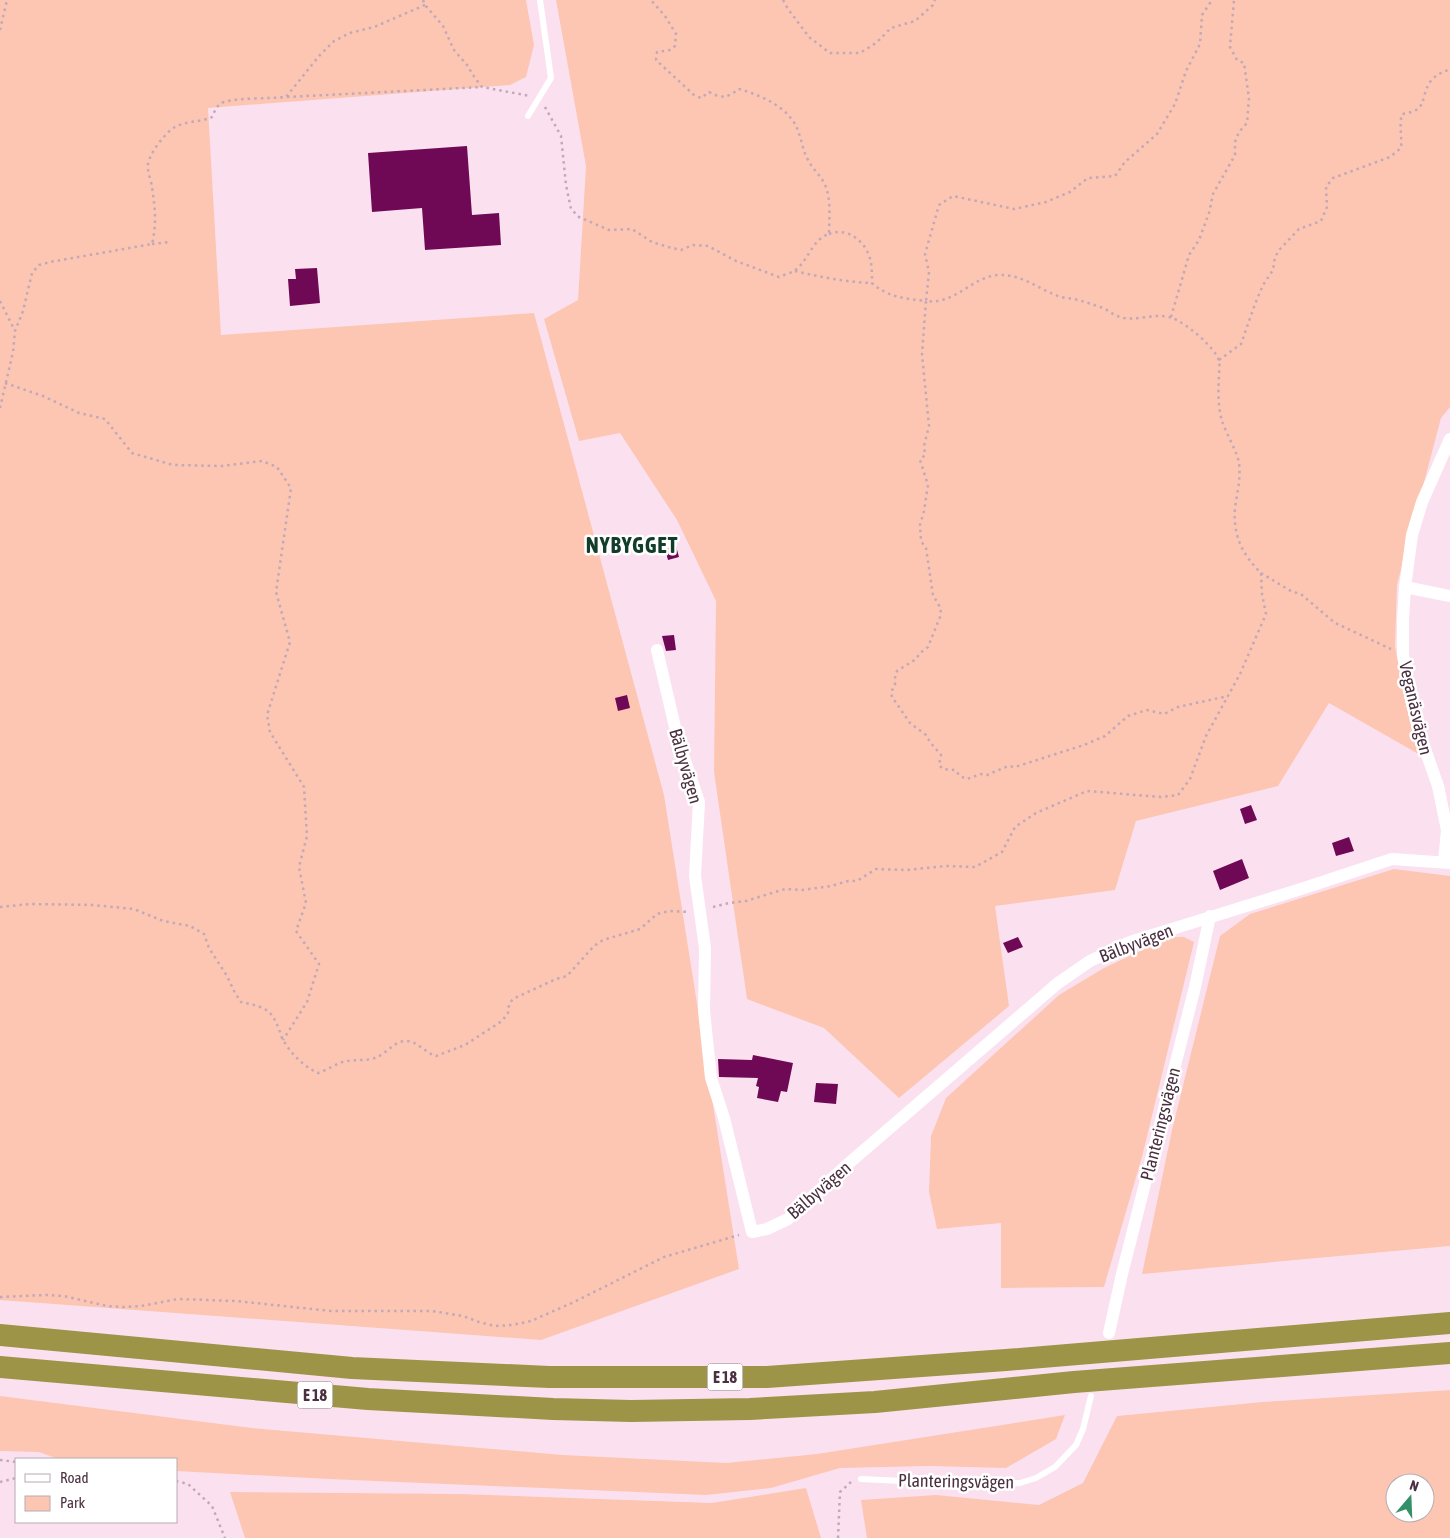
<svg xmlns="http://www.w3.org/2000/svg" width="1450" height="1538" font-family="'Asap Condensed',sans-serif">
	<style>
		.green { fill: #fdc6b2; fill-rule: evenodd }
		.building { fill: #6f0956 }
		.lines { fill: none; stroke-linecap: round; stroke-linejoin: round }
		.path { stroke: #c2a8b8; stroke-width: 2.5; stroke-dasharray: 2.5 4; stroke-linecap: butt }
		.service { stroke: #fff; stroke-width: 6 }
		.minor { stroke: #fff; stroke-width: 12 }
		.motorway { stroke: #9e9448; stroke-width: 22 }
		.labels { text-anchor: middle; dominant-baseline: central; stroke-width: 5; stroke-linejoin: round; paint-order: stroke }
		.shield { fill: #fff; stroke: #806e79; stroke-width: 1 }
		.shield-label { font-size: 16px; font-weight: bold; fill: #4a3040 }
		.street-label { font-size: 18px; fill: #4a3040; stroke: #fff }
		.district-label { font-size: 22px; font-weight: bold; letter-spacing: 1px; fill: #113d2a; stroke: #fff }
	</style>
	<rect width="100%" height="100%" fill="#fbe1f0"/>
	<path class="green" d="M0,0H526L534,45L526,77L510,85L208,108L221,335L534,313L664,795L739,1269L541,1340L0,1300Z
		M556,0H1450V407L1441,418L1397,585L1395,646L1406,705L1422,756L1329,703L1278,786L1136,821L1115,890L995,906L1009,1006L899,1098L824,1028L747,999L714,772L716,601L677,520L620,433L579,441L544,319L578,300L586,166Z
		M1394,869L1450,876V1246L1142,1274L1172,1130L1220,936L1250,914Z
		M1170,937H1184L1194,942L1142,1157L1104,1287L1001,1288V1223L937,1229L929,1192L931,1136L946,1098L1059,995L1104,968Z
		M1450,1390V1538H867L861,1500L936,1495L1039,1505L1083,1483L1117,1416L1263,1402ZM1395,1483H1425V1513H1395Z
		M0,1396L252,1428L563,1455L726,1463L817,1454L1065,1415L1056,1439L1006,1468L929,1466L840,1468L771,1488L706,1495L329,1479L176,1471V1459H58L39,1452L0,1451Z
		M806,1488L821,1538H245L230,1492L460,1494L712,1503Z"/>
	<path class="building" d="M467,146L472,215L499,213L501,245L425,250L422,208L372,212L368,153Z
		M317,268L320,303L290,306L288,279H296L295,269Z
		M676,546L679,557L668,560L665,549Z
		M674,635L676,650L666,651L662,636Z
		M627,695L630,708L618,711L615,698Z
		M1251,805L1257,820L1245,824L1240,809Z
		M1349,837L1354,851L1336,856L1332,843Z
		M1242,859L1249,878L1220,890L1213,871Z
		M1018,937L1023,947L1008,953L1003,943Z
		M753,1055L793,1063L787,1092L781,1091L778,1102L757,1098L759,1087L756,1086L758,1078L719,1077L718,1059L752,1060Z
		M816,1083L838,1084L836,1104L814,1102Z"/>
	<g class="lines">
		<path class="path" d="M423,0L425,5L443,26L454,50L467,65L475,78L482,87L530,96
			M783,0L788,9L809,37L830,53H860L876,43L891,28L915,21L933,5L935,0
			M0,30L7,0
			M287,97L482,87
			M545,107L561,136L566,185L571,209L579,217L609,230L632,229L652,242L668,247L681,250L693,245L708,246L736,261L779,277C784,275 790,273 794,271C809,261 811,240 829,234C829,217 832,196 823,181C818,173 811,167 807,158C802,148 801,136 796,126C786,106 760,95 739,89C726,98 723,99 709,92L701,98L694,95L656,60L657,52L670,50L675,46L676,34L665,16L651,0
			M829,234C848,226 868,243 871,263C872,269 872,276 872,283C887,297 906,299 926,301L922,354L929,426L924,446L925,455L920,460L928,485L924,511L920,525L921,541L926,548L933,595L941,609L940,617L928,647L920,653L916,659L897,671L895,678V685L891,692L892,697L910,723L926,735L930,742L941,755L939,765L943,769L955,770L960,776L967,779L981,774L987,775L1008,766L1015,767L1084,745L1105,736L1128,716L1147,710L1164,714L1178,707L1228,696
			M152,244L169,242
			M795,271C820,277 845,282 872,283
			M0,301L15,331
			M1171,317L1189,255L1199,240L1209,213L1213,194L1235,155V142L1239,132L1247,123L1249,98L1244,63L1237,60L1230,47L1234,0
			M1219,360L1241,344L1255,304L1263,285L1273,270L1275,257L1280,249L1299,229L1321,221L1327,207L1326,187L1333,178L1390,157L1401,148C1402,136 1399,125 1402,114C1429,110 1419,100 1430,82C1435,75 1443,72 1450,69
			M5,383L43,396L79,413L105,419L132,453L173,465L222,466L262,461L277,467L291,488L276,592L290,642L267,715L270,732L304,787L307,836L299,867L306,903L296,931L319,964L307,1002L283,1040
			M0,408L13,352L15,331L23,311L32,273L39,265L50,262L152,244C157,223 155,208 152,187C151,180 147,171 148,164C150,153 163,136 172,129C184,120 200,123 212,117C214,113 216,107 220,104C229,97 271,99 286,97L319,56L334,41L350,33L374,27L425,5
			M1261,573L1289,590L1302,595L1335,623L1391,649
			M0,907L30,904L93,905L134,909L163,921L190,926L204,934L209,948L227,976L235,993L241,1002C250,1004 263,1006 270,1013C276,1020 279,1029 282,1038C290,1053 303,1066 318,1073C328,1070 338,1062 347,1061C359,1059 370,1062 381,1055C389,1050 395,1042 405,1041C417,1040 425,1053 436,1056L465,1045L502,1021L508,1013L509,1004L513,999L556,979L567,976L594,946L603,940L640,929L657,914L669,911L689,912
			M713,907L729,903L746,901L785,889L802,890L831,886L848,881H857L876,869L907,870L946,866L975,867L1002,852L1015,827L1036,813L1087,791L1161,797L1178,795L1190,779L1206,736L1240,674L1266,614L1262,594L1261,573C1242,554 1233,536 1235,508C1237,493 1241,479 1239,463C1238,454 1226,433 1222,421C1218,407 1218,391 1219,376C1219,371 1220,365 1219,361C1216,348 1185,322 1172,318C1156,312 1134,322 1120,317C1113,315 1107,309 1100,307C1091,304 1083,301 1074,299C1068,298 1061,298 1056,295C1037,288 1021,274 999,275C972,276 956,305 926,301L929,272L925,254L939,205L953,196L1014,209L1046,202L1070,192L1088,178L1115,176L1125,162L1157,134L1175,104L1186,71L1200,44L1202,15L1212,0
			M0,1297L46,1295L64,1296L107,1306L123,1307L141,1306L178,1299L236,1301L331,1311H432L463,1316L479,1322L495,1326L512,1325L531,1321L574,1302L664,1257L739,1235
			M0,1460L16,1462
			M176,1481L188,1484L212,1506L225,1538
			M0,1482L16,1478
			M838,1538L840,1492L851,1482"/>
		<path class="service" d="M528,116L551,78L540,0
			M861,1479L986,1485L1020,1483L1036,1478L1055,1467L1076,1445L1083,1429L1091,1396"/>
		<path class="minor" d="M1405,587L1450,596
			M657,650L678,740L699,802L695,876L705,948L704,1011L711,1078L724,1118L752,1232L767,1229L788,1219L848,1164L1058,983L1090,961L1130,942L1301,889L1392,859L1450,863
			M1444,862L1447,830L1438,786L1418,729L1410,695L1403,655V620L1405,587L1412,535L1422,502L1450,439
			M1109,1333L1122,1274L1195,987L1210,916"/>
		<path class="motorway" d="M0,1335L352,1368L549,1377H767L1006,1360L1450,1323
			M0,1367L368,1399L553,1409L631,1411L750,1409L875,1402L1074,1382L1450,1353"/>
	</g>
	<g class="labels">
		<g class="shield">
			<rect x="707.5" y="1363.5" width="35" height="27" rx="4"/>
			<rect x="297.5" y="1381.5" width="35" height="27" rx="4"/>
		</g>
		<g class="shield-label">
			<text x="725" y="1377">E 18</text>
			<text x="315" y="1395">E 18</text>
		</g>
		<g class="street-label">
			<text transform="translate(1416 708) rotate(77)">Veganäsvägen</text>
			<text transform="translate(686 766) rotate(74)">Bälbyvägen</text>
			<text transform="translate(1136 943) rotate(-21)">Bälbyvägen</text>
			<text transform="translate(1160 1124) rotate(-76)">Planteringsvägen</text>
			<text transform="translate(819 1190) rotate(-41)">Bälbyvägen</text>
			<text transform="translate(956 1481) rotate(1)">Planteringsvägen</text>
		</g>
		<g class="district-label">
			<text x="632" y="545">NYBYGGET</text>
		</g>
	</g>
	<rect x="15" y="1458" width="162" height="65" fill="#ffffff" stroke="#b7acb3"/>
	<rect x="25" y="1474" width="25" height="8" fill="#ffffff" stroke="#b7acb3"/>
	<text x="60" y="1483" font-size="15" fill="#4a3040">Road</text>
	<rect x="25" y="1496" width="25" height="15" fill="#fdc6b2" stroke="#b7acb3"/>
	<text x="60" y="1508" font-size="15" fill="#4a3040">Park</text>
	<g transform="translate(1410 1498) rotate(19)"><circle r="24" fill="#ffffff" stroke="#b7acb3"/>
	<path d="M0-4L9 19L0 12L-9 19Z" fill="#339068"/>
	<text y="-8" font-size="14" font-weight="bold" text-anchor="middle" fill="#4a3040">N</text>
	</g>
</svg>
